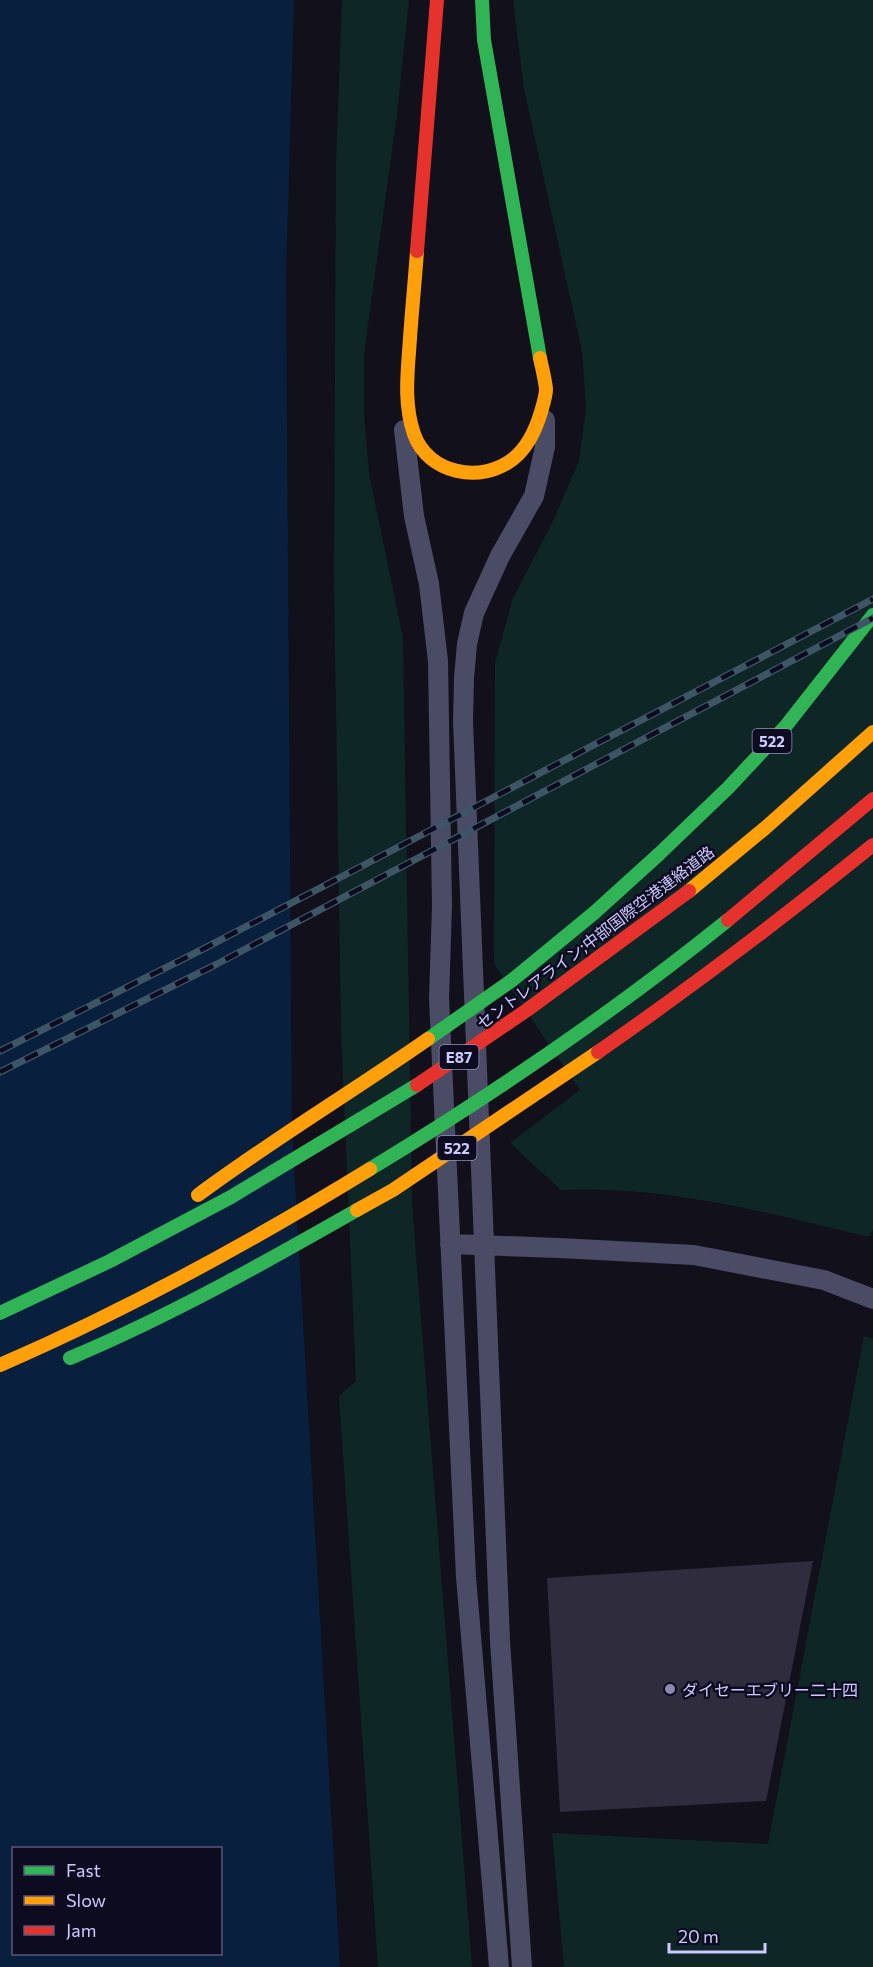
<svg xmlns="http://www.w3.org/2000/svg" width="873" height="1967" font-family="Commissioner,'Noto Sans JP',sans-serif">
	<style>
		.green { fill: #0e2626 }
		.water { fill: #081f3e; fill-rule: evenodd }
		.building { fill: #2f2c3e }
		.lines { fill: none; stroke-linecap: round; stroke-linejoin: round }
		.lane { stroke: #4a4b65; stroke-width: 20 }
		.fast { stroke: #30b455; stroke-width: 14 }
		.slow { stroke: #ff9f0a; stroke-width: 14 }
		.jam { stroke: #e5322d; stroke-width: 14 }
		.rail-casing { stroke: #3d5565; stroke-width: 7 }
		.rail { stroke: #0d0b20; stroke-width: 4.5; stroke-dasharray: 14; stroke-linecap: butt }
		.fast-bridge { stroke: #30b455; stroke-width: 14 }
		.slow-bridge { stroke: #ff9f0a; stroke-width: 14 }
		.jam-bridge { stroke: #e5322d; stroke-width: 14 }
		.poi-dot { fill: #8b89af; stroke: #0d0b20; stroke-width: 2 }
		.labels { text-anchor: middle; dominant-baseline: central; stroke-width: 5; stroke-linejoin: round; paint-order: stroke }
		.shield { fill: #0d0b20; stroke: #9391bc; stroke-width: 1.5 }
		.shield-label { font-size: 15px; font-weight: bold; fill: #cdcaff }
		.street-label { font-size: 16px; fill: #cdcaff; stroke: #0d0b20 }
		.poi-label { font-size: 16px; fill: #cdcaff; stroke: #0d0b20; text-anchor: start }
	</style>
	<rect width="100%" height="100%" fill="#11101b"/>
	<path class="green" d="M342,0H409L397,114L364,354V415L369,473L403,638L412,1204L472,1967H378L339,1396L356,1381L341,1031L334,583L336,161Z
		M513,0H873V1230L869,1237C768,1213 667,1185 561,1190L510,1143L580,1090L494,964L495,663L513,598L552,523L579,461L586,408L582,351L524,89Z
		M864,1336L873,1339V1967H564L552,1833L768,1844Z"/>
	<path class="water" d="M0,0H294L286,278L292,1129L340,1967H0ZM14,1848H220V1954H14Z"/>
	<path class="building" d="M813,1561L766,1801L560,1812L547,1578Z"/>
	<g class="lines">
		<path class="lane" d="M404,430L414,516L429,584L438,661L442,905L439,999L466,1577L499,1967
			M450,1244L559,1248L694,1255L824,1280L873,1299
			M522,1967L500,1641L463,721L464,678L467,644L474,613L500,556L534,496L545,447V420"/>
		<path class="fast" d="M482,0L484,40L540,358
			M658,855L728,788L785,727L873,615"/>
		<path class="slow" d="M417,251C415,280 412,309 410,338C408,370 403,402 414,434C428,474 481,484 513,459C528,447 536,429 541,412C543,405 546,396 546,389C545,379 542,368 540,358"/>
		<path class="jam" d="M417,251L437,0"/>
		<g class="rail-casing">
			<path id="rail" d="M0,1051L207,947L873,599
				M0,1072L215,965L873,618"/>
		</g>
		<use href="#rail" class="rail"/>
		<path class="fast-bridge" d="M428,1039L511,981L594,913L658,855
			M370,1169C495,1093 615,1011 728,920
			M0,1313L110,1261L231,1197L417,1085
			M70,1358C170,1316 264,1263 357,1210"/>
		<path class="slow-bridge" d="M689,891L764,829L873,732
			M198,1195C272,1140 352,1092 428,1039
			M357,1210L393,1190L598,1052
			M0,1365C129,1309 251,1242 370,1169"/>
		<path class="jam-bridge" d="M728,920L873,799
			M598,1052C693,986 784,917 873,845
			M417,1085L527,1010L689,891"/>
	</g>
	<circle class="poi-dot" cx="670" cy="1689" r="6"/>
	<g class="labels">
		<g class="shield">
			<rect x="752.5" y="729" width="39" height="24" rx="4.5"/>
			<rect x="439.5" y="1045" width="39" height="24" rx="4.5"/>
			<rect x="437.5" y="1136" width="39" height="24" rx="4.5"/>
		</g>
		<g class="shield-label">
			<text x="772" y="741">522</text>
			<text x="459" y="1057">E87</text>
			<text x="457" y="1148">522</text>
		</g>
		<g class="street-label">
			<text transform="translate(595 937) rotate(-37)">セントレアライン;中部国際空港連絡道路</text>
		</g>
		<g class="poi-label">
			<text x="682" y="1689">ダイセーエブリー二十四</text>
		</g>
	</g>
	<rect x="12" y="1847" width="210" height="108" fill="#0d0b20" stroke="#5a5779" stroke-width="1.5"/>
	<rect x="24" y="1866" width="30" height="9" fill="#30b455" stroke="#5a5779" stroke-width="1.5"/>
	<text x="66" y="1877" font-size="18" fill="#cdcaff">Fast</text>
	<rect x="24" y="1896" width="30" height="9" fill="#ff9f0a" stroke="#5a5779" stroke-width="1.5"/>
	<text x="66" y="1907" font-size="18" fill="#cdcaff">Slow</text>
	<rect x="24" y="1926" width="30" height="9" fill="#e5322d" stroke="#5a5779" stroke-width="1.5"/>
	<text x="66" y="1937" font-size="18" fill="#cdcaff">Jam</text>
	<path d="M669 1943v9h96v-9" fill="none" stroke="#cdcaff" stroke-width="3"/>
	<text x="678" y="1943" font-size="18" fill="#cdcaff" stroke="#0d0b20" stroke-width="4.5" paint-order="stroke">20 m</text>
</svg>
